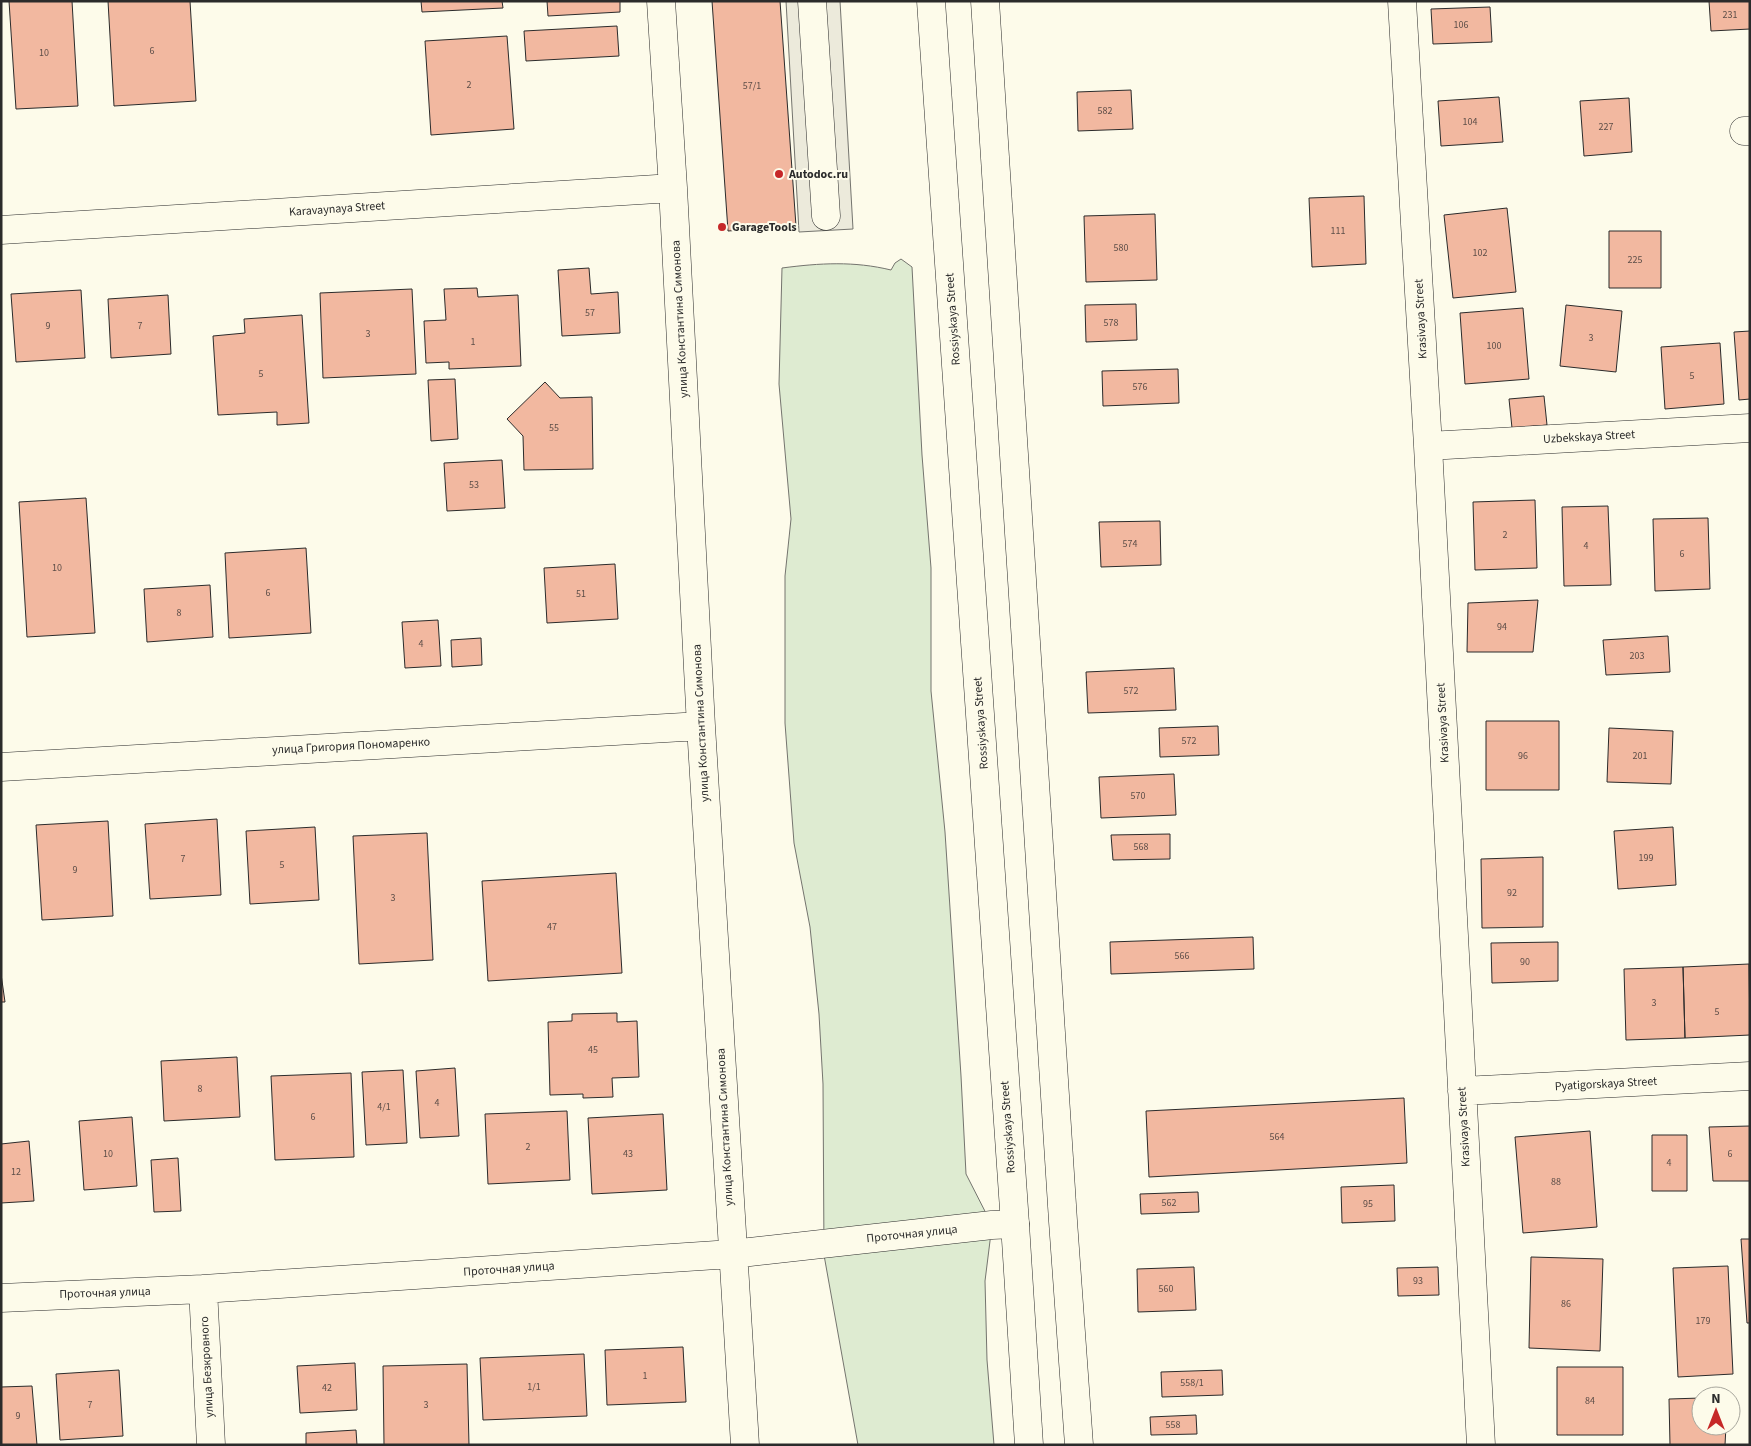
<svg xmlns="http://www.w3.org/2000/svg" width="1751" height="1446" font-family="'Source Sans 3',sans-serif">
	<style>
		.green { fill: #deebd1; stroke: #74746e }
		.parking { fill: #eceadb; stroke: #74746e }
		.building { fill: #f2b8a0; stroke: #2b2b2b }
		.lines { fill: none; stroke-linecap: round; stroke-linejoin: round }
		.minor-casing { stroke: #2b2b2b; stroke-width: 29 }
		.major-casing { stroke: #2b2b2b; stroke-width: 29 }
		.minor { stroke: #fdfbea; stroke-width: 28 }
		.major { stroke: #fdfbea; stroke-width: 28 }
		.poi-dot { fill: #c62828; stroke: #fdfbea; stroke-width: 2 }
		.labels { text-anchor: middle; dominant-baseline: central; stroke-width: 4; stroke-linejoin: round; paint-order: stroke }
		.number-label { font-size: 10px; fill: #5d4e48 }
		.poi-label { font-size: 12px; font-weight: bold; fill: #2b2b2b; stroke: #fdfbea; text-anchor: start }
		.street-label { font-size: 12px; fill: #2b2b2b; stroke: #fdfbea }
	</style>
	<rect width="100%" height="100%" fill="#fdfbea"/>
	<path class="green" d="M901,259L912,267L922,455L931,568V691L945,832L961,1076L966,1174L992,1225L985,1281L987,1360L994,1445H858L824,1255L823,1084L819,1014L810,927L794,843L785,723V576L791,519L779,384L782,268C820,263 854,261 891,270L895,263Z"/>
	<path class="parking" d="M786,1H840L853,229L799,232Z"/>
	<path class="building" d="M9,1H72L78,106L16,109Z
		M108,1H190L196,101L114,106Z
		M421,1H502L503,8L422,12Z
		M547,1H620V12L548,16Z
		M712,1H780L796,226L728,231Z
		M1709,1H1750V29L1711,31Z
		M1490,7L1492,42L1433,44L1431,9Z
		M617,26L619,56L526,61L524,31Z
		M507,36L514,129L431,135L425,41Z
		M1131,90L1133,129L1078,131L1077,92Z
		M1499,97L1503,142L1441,146L1438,101Z
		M1629,98L1632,152L1584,156L1580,101Z
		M1364,196L1366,264L1312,267L1309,198Z
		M1507,208L1516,292L1453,298L1444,215Z
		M1155,214L1157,280L1086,282L1084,216Z
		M1609,231H1661V288H1609Z
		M589,268L591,294L618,292L620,333L562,336L558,270Z
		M477,288L478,297L518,295L521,366L449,369V362L426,363L424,321L446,320L444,289Z
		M412,289L416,374L323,378L320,293Z
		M81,290L85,358L16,362L11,294Z
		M168,295L171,354L111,358L108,299Z
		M1136,304L1137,340L1086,342L1085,305Z
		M1566,305L1622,311L1616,372L1560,366Z
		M1523,308L1529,379L1465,384L1460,313Z
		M302,315L309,423L277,425V412L218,415L213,336L245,333L244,319Z
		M1750,331V399L1739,400L1734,332Z
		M1720,343L1724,404L1665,409L1661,347Z
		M1178,369L1179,403L1103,406L1102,371Z
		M455,379L458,439L431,441L428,380Z
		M545,382L560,398L592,397L593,469L524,470L523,436L507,419Z
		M1544,396L1547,425L1512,428L1509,399Z
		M502,460L505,508L447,511L444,463Z
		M86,498L95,633L27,637L19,502Z
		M1535,500L1537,568L1475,570L1473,502Z
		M1608,506L1611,585L1564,586L1562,507Z
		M1708,518L1710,589L1655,591L1653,519Z
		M1160,521L1161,565L1101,567L1099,522Z
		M306,548L311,633L229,638L225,553Z
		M615,564L618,619L547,623L544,568Z
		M210,585L213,637L147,642L144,589Z
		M1538,600L1533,652H1467L1468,603Z
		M438,620L441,666L405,668L402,622Z
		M1668,636L1670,672L1606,675L1603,640Z
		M481,638L482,665L452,667L451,640Z
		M1174,668L1176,710L1088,713L1086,672Z
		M1486,721H1559V790H1486Z
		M1218,726L1219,755L1160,757L1159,728Z
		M1609,728L1673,731L1671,784L1607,782Z
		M1174,774L1176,815L1101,818L1099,777Z
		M217,819L221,895L150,899L145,824Z
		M108,821L113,916L42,920L36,825Z
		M315,827L319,900L250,904L246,831Z
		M1673,827L1676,885L1618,889L1614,831Z
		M427,833L433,960L359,964L353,836Z
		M1170,834V859L1113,860L1111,835Z
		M1543,857V927L1482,928L1481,859Z
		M616,873L622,973L488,981L482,881Z
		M1253,937L1254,969L1111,974L1110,942Z
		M1558,942V981L1492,983L1491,943Z
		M1749,964L1750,1035L1685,1038L1683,967Z
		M1683,967L1685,1038L1626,1040L1624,969Z
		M1,974L5,1002H1Z
		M617,1013V1022L637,1021L639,1077L612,1078L613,1097L583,1098V1094L550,1095L548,1022L572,1021V1014Z
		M237,1057L240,1117L164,1121L161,1061Z
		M455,1068L459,1136L420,1138L416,1071Z
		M403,1070L407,1143L366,1145L362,1072Z
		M351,1073L354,1157L275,1160L271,1076Z
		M1404,1098L1407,1163L1149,1177L1146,1111Z
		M567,1111L570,1180L488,1184L485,1114Z
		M663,1114L667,1190L592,1194L588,1118Z
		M132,1117L137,1186L84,1190L79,1121Z
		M1750,1126V1181H1713L1709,1127Z
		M1590,1131L1597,1227L1523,1233L1515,1137Z
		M1652,1135H1687V1191H1652Z
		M29,1141L34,1201L1,1203V1144Z
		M178,1158L181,1211L154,1212L151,1160Z
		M1394,1185L1395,1221L1342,1223L1341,1187Z
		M1198,1192L1199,1212L1141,1214L1140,1194Z
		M1741,1239H1750V1323H1747Z
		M1531,1257L1603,1259L1600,1351L1529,1348Z
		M1728,1266L1733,1374L1678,1377L1673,1268Z
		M1194,1267L1196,1310L1138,1312L1137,1269Z
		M1438,1267L1439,1295L1398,1296L1397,1268Z
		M683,1347L686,1402L607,1405L605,1350Z
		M584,1354L587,1416L483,1420L480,1358Z
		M355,1363L357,1410L300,1413L297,1366Z
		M467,1364L469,1445H384L383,1366Z
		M1557,1367H1623V1435H1557Z
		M119,1370L123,1436L60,1440L56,1374Z
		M1222,1370L1223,1395L1162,1397L1161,1372Z
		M32,1386L37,1445H1V1387Z
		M1701,1398V1426H1726L1725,1445H1670L1669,1399Z
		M1196,1415L1197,1434L1151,1435L1150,1417Z
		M356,1430L357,1445H306V1433Z"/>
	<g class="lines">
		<g class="minor-casing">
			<path id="minor" d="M661,1L673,188L701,726L745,1445
				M812,1L826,216
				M1402,1L1428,446L1481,1445
				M1744,131H1750
				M1,230L673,188
				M1428,446L1750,428
				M1,767L701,726
				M1462,1091L1750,1076
				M203,1289L211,1445
				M1,1298L203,1289L732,1254L992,1225L1015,1224"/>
		</g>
		<g class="major-casing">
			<path id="major" d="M931,1L1015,1224L1029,1445
				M985,1L1063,1221L1079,1445"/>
		</g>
		<use href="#minor" class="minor"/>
		<use href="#major" class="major"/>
	</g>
	<g class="poi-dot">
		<circle cx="779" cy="174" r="5"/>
		<circle cx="722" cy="227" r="5"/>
	</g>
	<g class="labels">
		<g class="number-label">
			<text x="1730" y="15">231</text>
			<text x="1461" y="25">106</text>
			<text x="152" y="51">6</text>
			<text x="44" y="53">10</text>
			<text x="469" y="85">2</text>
			<text x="752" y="86">57/1</text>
			<text x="1105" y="111">582</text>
			<text x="1470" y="122">104</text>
			<text x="1606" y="127">227</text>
			<text x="1338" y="231">111</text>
			<text x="1121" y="248">580</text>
			<text x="1480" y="253">102</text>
			<text x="1635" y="260">225</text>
			<text x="590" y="313">57</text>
			<text x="1111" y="323">578</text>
			<text x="48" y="326">9</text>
			<text x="140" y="326">7</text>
			<text x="368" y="334">3</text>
			<text x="1591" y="338">3</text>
			<text x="473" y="342">1</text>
			<text x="1494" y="346">100</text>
			<text x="261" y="374">5</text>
			<text x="1692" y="376">5</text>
			<text x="1140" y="387">576</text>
			<text x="554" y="428">55</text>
			<text x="474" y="485">53</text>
			<text x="1505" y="535">2</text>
			<text x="1130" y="544">574</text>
			<text x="1586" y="546">4</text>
			<text x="1682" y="554">6</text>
			<text x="57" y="568">10</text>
			<text x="268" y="593">6</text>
			<text x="581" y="594">51</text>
			<text x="179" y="613">8</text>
			<text x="1502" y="627">94</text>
			<text x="421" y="644">4</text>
			<text x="1637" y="656">203</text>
			<text x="1131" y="691">572</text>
			<text x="1189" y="741">572</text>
			<text x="1523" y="756">96</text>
			<text x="1640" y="756">201</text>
			<text x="1138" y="796">570</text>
			<text x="1141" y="847">568</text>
			<text x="1646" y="858">199</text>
			<text x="183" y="859">7</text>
			<text x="282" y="865">5</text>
			<text x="75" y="870">9</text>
			<text x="1512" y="893">92</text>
			<text x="393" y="898">3</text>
			<text x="552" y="927">47</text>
			<text x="1182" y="956">566</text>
			<text x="1525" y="962">90</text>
			<text x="1654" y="1003">3</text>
			<text x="1717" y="1012">5</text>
			<text x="593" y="1050">45</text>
			<text x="200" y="1089">8</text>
			<text x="437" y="1103">4</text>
			<text x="384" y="1107">4/1</text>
			<text x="313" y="1117">6</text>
			<text x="1277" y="1137">564</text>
			<text x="528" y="1147">2</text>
			<text x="108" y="1154">10</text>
			<text x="628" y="1154">43</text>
			<text x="1730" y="1154">6</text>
			<text x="1669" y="1163">4</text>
			<text x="16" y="1172">12</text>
			<text x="1556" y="1182">88</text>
			<text x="1169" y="1203">562</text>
			<text x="1368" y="1204">95</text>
			<text x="1418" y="1281">93</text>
			<text x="1166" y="1289">560</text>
			<text x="1566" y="1304">86</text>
			<text x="1703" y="1321">179</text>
			<text x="645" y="1376">1</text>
			<text x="1192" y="1383">558/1</text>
			<text x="534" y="1387">1/1</text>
			<text x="327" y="1388">42</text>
			<text x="1590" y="1401">84</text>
			<text x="90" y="1405">7</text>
			<text x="426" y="1405">3</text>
			<text x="18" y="1416">9</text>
			<text x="1173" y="1425">558</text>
		</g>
		<g class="poi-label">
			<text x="789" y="174">Autodoc.ru</text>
			<text x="732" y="227">GarageTools</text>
		</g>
		<g class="street-label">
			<text transform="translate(337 209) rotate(-4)">Karavaynaya Street</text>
			<text transform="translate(680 319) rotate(-93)">улица Константина Симонова</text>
			<text transform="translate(953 319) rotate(-94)">Rossiyskaya Street</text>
			<text transform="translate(1421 319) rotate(-93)">Krasivaya Street</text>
			<text transform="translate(1589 437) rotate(-3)">Uzbekskaya Street</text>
			<text transform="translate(701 723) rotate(-93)">улица Константина Симонова</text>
			<text transform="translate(981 723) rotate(-94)">Rossiyskaya Street</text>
			<text transform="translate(1443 723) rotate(-93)">Krasivaya Street</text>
			<text transform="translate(351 746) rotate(-3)">улица Григория Пономаренко</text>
			<text transform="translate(1606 1084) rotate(-3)">Pyatigorskaya Street</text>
			<text transform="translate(725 1127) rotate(-93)">улица Константина Симонова</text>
			<text transform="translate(1008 1127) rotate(-94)">Rossiyskaya Street</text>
			<text transform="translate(1464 1127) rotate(-93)">Krasivaya Street</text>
			<text transform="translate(912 1234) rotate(-6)">Проточная улица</text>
			<text transform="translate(509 1269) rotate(-4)">Проточная улица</text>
			<text transform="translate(105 1293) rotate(-2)">Проточная улица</text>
			<text transform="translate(207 1367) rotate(-93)">улица Безкровного</text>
		</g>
	</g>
	<rect width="1751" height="1446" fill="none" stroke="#2b2b2b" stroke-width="5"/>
	<g transform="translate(1716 1411)"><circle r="24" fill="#fdfbea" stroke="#a9a89e"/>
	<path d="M0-4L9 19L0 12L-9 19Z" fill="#c62828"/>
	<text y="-8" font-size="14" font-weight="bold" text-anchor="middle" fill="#2b2b2b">N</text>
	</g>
</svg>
